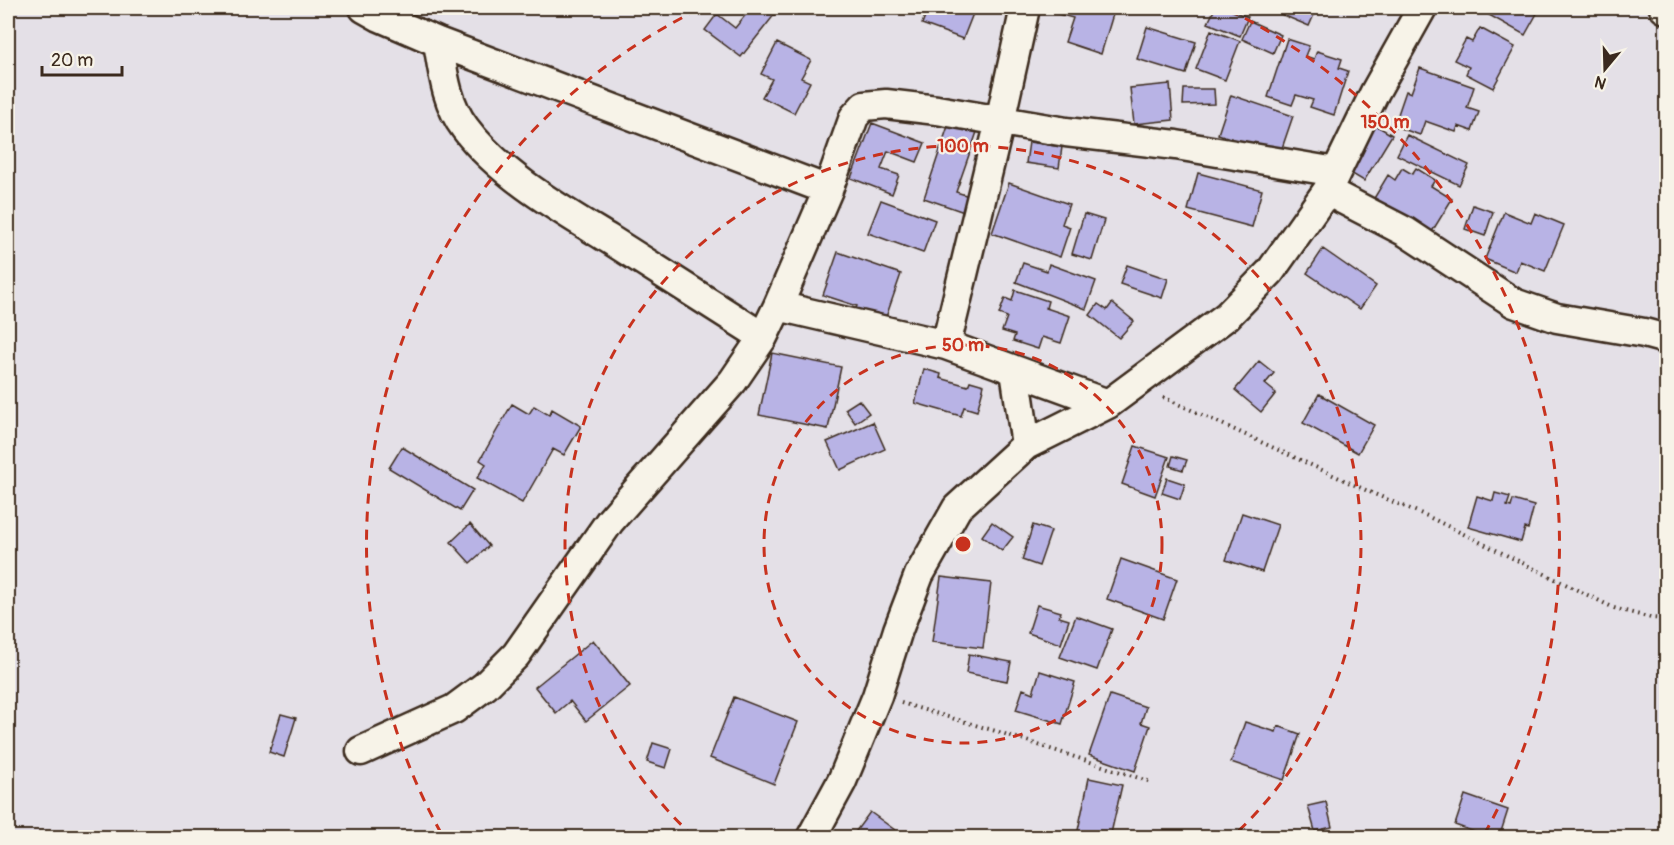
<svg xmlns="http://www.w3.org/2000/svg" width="1674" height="845" font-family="Pangolin,sans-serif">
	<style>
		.building { fill: #b8b3e5; stroke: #3b2a1e; stroke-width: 1.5 }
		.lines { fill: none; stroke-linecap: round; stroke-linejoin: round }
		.minor-casing { stroke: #3b2a1e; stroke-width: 33 }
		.path { stroke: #3b2a1e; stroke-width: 4; stroke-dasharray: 1.5 4.5; stroke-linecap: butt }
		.minor { stroke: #f7f3e8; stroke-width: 28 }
		.ring { fill: none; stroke: #c8321e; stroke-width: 3; stroke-dasharray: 10 8 }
		.centre { fill: #c8321e; stroke: #f7f3e8; stroke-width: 3 }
		.ring-label { font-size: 18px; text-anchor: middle; font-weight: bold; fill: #c8321e; stroke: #f7f3e8; stroke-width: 4.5; stroke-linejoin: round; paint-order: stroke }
	</style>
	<rect width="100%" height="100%" fill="#e4e0e7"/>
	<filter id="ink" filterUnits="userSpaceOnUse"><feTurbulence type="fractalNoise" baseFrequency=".0167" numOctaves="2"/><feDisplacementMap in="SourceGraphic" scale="12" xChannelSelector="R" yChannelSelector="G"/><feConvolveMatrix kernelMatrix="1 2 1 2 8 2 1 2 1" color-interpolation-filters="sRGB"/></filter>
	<g filter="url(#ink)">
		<path class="building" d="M751,8H767L775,14L741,57L705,30L717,14L735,28Z
			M928,8H967L974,11L963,39L922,24Z
			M1056,8H1103L1114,11L1101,54L1065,42L1073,18L1054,13Z
			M1215,8H1234L1232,11L1248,17L1240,36L1208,23Z
			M1272,8H1317L1309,26L1271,10Z
			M1493,8H1540L1525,35L1489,15Z
			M1250,21L1281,35L1273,53L1242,39Z
			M1147,27L1196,42L1186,74L1137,59Z
			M1480,28L1515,47L1493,88L1466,74L1469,67L1454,60L1466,39L1472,42Z
			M1211,30L1240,41L1225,80L1196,69Z
			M1287,39L1309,46L1305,56L1314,59L1317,51L1342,59L1339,68L1348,71L1334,115L1310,107L1313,100L1296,95L1292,105L1268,97Z
			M777,43L811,60L801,78L810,82L794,113L762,97L772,79L761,74Z
			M1420,68L1474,87L1467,108L1479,112L1472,131L1458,126L1456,132L1425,121L1420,135L1394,126L1406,91L1411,93Z
			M1170,84L1173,120L1134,124L1130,88Z
			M1184,89H1214L1215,104L1183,105Z
			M1231,95L1293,116L1280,154L1218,134Z
			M872,123L925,143L917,162L888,151L881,169L899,175L892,194L851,178Z
			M949,123L977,132L956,192L969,196L964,212L924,198Z
			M1372,123L1392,135L1364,181L1344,169Z
			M1407,135L1469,165L1459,185L1397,155Z
			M1029,142L1062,147L1059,168L1026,163Z
			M1666,145V165L1659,162Z
			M1402,168L1412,174L1416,168L1435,180L1431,186L1452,199L1430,235L1373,200L1388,175L1395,180Z
			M1198,173L1262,190L1252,227L1188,210Z
			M1009,183L1069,204L1062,224L1070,227L1060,257L992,233Z
			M881,200L935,220L923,253L868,233Z
			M1473,205L1493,212L1485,236L1465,229Z
			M1504,212L1531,223L1535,213L1564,225L1545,271L1520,261L1516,272L1485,259Z
			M1084,214L1104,220L1092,260L1072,254Z
			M1323,249L1376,286L1360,309L1307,273Z
			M838,252L901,274L884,323L854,313L857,306L823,295Z
			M1023,263L1047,271L1049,264L1096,281L1086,309L1016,282Z
			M1127,265L1168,279L1162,298L1120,284Z
			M1015,290L1048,301L1046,308L1070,316L1061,343L1042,337L1038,349L1013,341L1015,335L1002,331L1007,317L999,314L1005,298L1012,301Z
			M1112,303L1134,321L1119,338L1090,315L1098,304L1107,310Z
			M772,353L841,367L828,429L759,415Z
			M1259,361L1274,373L1265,384L1276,393L1261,412L1235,390Z
			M924,369L941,374L940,378L968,386L970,381L984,385L977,411L964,407L961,416L915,403Z
			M1319,394L1374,425L1358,453L1303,423Z
			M859,400L869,413L855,423L845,409Z
			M512,404L529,414L534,406L549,415L552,409L581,426L564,455L553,449L522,503L477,478L486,464L480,460Z
			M873,422L885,449L840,470L827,442Z
			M1135,446L1169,457L1155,496L1122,484Z
			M402,447L473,490L460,511L389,468Z
			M1173,456L1187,460L1183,470L1170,466Z
			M1167,478L1185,484L1180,499L1162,493Z
			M1495,493L1510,497L1507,506L1511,507L1513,500L1534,506L1528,529L1525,528L1521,542L1468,527L1477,496L1493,501Z
			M1242,513L1278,525L1262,572L1226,560Z
			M992,522L1013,537L1002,551L982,536Z
			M470,524L489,546L470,563L451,542Z
			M1033,525L1051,531L1039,566L1022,560Z
			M1121,559L1177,579L1163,619L1107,599Z
			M941,577L991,583L983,648L932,642Z
			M1037,605L1061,612L1059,617L1069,620L1061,644L1028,633Z
			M1076,616L1112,629L1097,670L1060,657Z
			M593,640L630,686L586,721L570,701L556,713L535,687Z
			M969,654L1011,662L1007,681L966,673Z
			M1040,671L1075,682L1062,724L1016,710L1023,689L1033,693Z
			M1110,695L1146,707L1141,723L1150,726L1135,771L1089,755Z
			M734,697L798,722L774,784L710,758Z
			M281,714L296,718L284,757L269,752Z
			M1245,722L1276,732L1278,726L1300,734L1284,780L1231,762Z
			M653,743L672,749L666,768L647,762Z
			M1089,778L1122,785L1110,838H1090L1077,835Z
			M1465,795L1508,810L1499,838H1491L1455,825Z
			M1326,802L1332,827L1315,831L1308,806Z
			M870,812L906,838H857L853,835Z"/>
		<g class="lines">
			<g class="minor-casing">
				<path id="minor" d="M364,8L380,17L438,42L828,190
					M1664,8L1666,9
					M438,42C443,72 446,103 465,128C499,174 560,209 609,239C660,272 712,304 763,337
					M1327,191L1406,232L1514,303L1557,318L1644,333L1666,339
					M778,306L946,345L1108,404
					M946,345L1000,121L1025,8
					M1015,371L1026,445
					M361,751L454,709L485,686L516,655L610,521L733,381L763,337L778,306L828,190L854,117L864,106L886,104L937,110L1066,132L1176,145L1336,172
					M811,838L842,781L877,696L898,630L919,575L957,508L1026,445L1108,404L1227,316L1270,272L1327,191L1375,92L1422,8"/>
			</g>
			<path class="path" d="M1163,397L1372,493L1427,516L1614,608L1651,618L1666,619
				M901,703L999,732L1151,782"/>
			<use href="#minor" class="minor"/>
		</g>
	</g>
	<g class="ring">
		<circle cx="963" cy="544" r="199"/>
		<path d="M694 837A398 398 0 1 1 1232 837"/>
		<path d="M441 833A597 597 0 0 1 697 10M1229 10A597 597 0 0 1 1485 833"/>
	</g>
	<circle cx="963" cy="544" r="9" class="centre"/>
	<g class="ring-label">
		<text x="1385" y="128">150 m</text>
		<text x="963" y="152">100 m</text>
		<text x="963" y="351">50 m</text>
	</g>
	<rect width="1674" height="845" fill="none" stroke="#f7f3e8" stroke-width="30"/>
	<rect x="15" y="15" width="1644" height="815" fill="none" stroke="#3b2a1e" stroke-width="2" filter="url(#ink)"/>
	<g transform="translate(1605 69) rotate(199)" stroke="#f7f3e8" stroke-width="4.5" paint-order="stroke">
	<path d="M0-4.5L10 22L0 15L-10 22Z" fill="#3b2a1e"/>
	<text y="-9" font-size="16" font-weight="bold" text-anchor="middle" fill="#3b2a1e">N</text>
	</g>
	<path d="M42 66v9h80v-9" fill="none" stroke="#3b2a1e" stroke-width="3"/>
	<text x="51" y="66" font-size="18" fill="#3b2a1e" stroke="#f7f3e8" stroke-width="4.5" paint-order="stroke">20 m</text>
</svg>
